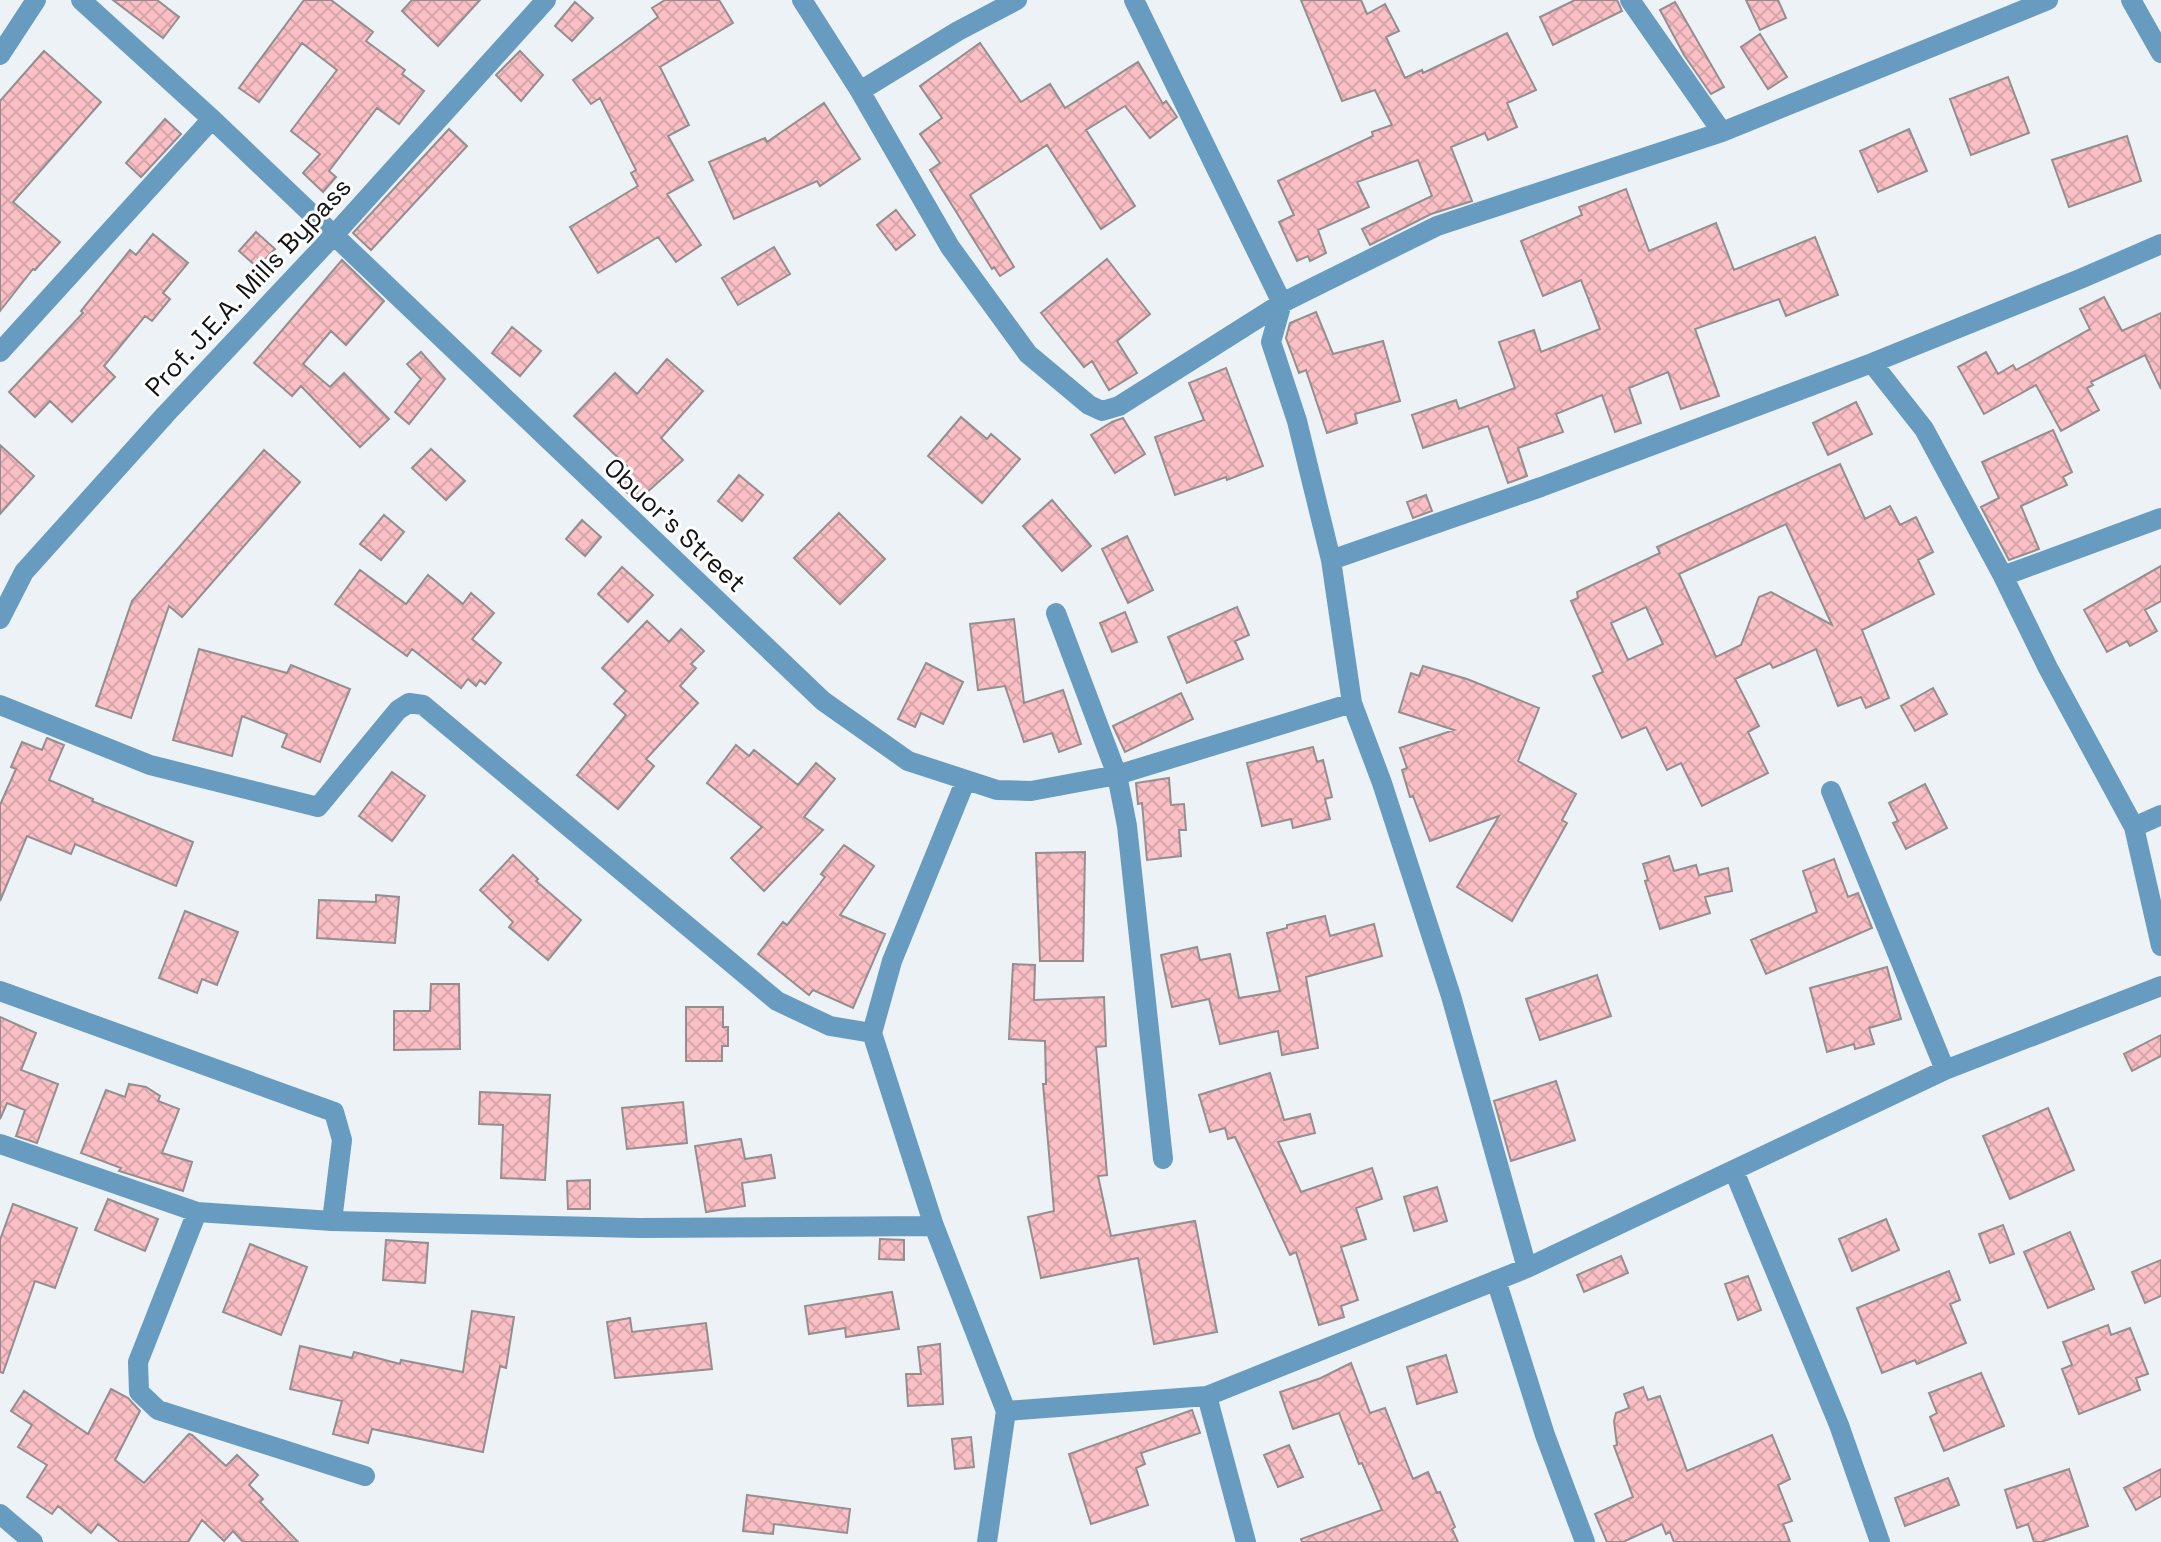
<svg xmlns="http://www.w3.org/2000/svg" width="2161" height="1542" font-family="'Space Grotesk',sans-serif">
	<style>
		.building { fill: url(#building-cross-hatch); stroke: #948e8f; stroke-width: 2; fill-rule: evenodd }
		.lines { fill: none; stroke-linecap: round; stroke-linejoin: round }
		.minor { stroke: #679bc0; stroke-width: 20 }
		.labels { text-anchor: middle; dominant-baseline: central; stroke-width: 6; stroke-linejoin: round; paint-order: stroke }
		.street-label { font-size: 26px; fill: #111314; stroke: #fff }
	</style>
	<defs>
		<pattern id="building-cross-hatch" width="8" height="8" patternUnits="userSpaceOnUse" patternTransform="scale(2)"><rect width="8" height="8" fill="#fbc0c6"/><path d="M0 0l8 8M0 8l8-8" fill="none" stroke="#d6a4a9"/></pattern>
	</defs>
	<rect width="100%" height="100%" fill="#ecf2f5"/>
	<path class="building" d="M113,0H157L179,17L163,38Z
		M304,0H331L373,32L366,41L405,70L402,74L424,91L399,124L377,108L329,171L336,177L323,192L303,173L320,154L291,131L337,70L302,43L259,102L239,88Z
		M412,0H480L438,46L402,11Z
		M665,0H719L733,23L660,67L689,125L668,136L693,180L667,194L701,245L676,262L658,237L598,273L570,227L638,186L631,173L636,170L600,98L591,104L573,80L658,17L652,8Z
		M1301,0H1361L1367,14L1385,4L1399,31L1386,37L1405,78L1422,70L1423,73L1507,33L1536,90L1507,103L1517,127L1488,140L1485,133L1451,147L1472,201L1431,214L1370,245L1362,229L1432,196L1418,160L1357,182L1369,207L1318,230L1326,253L1310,261L1308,256L1297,261L1279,222L1294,215L1278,181L1373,136L1372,132L1392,125L1375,90L1342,101Z
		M1575,0H1617L1622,11L1553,45L1540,17Z
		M1746,0H1778L1786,18L1760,30Z
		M575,2L593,18L572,41L555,26Z
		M1675,2L1724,87L1711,94L1684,55L1660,10Z
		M1760,34L1787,77L1768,89L1741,47Z
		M980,43L1021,102L1050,84L1065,108L1138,62L1163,104L1166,101L1177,117L1150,138L1125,106L1086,130L1135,206L1101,229L1047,145L970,195L1014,267L1000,276L994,267L992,269L930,170L940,163L920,134L942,118L920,86Z
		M44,51L101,102L13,202L60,242L35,270L33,269L0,311V101Z
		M520,51L543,75L521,101L496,75Z
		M2008,77L2029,133L1971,155L1950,99Z
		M824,103L860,159L820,186L817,181L734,219L709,162L765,138L767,142Z
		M165,119L181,134L141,177L126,163Z
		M449,129L467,146L371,250L353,233Z
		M1909,129L1927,171L1878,192L1860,151Z
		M2127,136L2141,181L2069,207L2052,160Z
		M1626,189L1649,251L1716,223L1734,270L1815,237L1838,295L1786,316L1779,299L1695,329L1719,396L1681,409L1668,372L1629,388L1641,423L1615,432L1602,395L1556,414L1563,432L1518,448L1527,476L1508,483L1488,426L1423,448L1412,415L1456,400L1459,409L1515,388L1499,342L1534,330L1541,352L1600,329L1581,280L1543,296L1521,241L1582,215L1579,207Z
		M896,210L915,235L896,250L877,225Z
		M256,232L275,249L257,267L239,251Z
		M153,234L188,263L163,293L170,299L152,321L145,316L104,366L115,377L72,422L50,401L35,417L9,392L83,313L81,311L130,250L136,255Z
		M774,247L790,274L738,305L722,278Z
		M1107,259L1150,314L1117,341L1137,373L1109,390L1092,361L1084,367L1041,313Z
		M342,260L384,301L346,345L331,331L303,364L330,387L344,373L389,419L360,447L301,386L292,396L254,363Z
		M2104,297L2122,331L2161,313V389L2145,355L2091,382L2093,385L2087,388L2099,410L2061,431L2036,385L1984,414L1958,367L1986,352L1998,374L2013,365L2016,370L2090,329L2080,309Z
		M1316,312L1333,354L1383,341L1400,401L1355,414L1357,423L1327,433L1306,370L1299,373L1286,338L1290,323Z
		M512,327L541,351L520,376L492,353Z
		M421,352L445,379L409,424L395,412L421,379L407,364Z
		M667,359L703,391L661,438L683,460L636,502L615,480L628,467L574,416L615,373L637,394Z
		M1226,368L1263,466L1227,480L1226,477L1175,495L1155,437L1204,420L1189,383Z
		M1856,402L1872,434L1828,455L1813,423Z
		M961,417L987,439L991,434L1020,459L982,503L928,456Z
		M1123,418L1145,454L1115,473L1091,435L1112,422Z
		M2053,430L2072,472L2063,477L2067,485L2021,506L2039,549L2009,560L1981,507L1999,498L1982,462Z
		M0,445L34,476L0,514Z
		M431,449L465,481L446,500L412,468Z
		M264,450L300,482L182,617L169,606L131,718L96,706L132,601Z
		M1840,464L1865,519L1890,506L1900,525L1916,517L1933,552L1918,560L1934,594L1862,630L1889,698L1866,708L1861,697L1838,706L1816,649L1773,668L1770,663L1735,679L1759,726L1748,732L1768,773L1702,806L1681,763L1667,770L1646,727L1622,738L1593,676L1603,672L1571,601L1578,598L1577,592L1660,553L1657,547ZM1786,524L1832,625L1771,592L1759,597L1741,645L1716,657L1679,574ZM1646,607L1663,644L1628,660L1611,623Z
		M739,475L763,495L742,521L718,501Z
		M1426,495L1432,511L1413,518L1407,502Z
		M1052,500L1091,546L1062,571L1023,526Z
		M839,513L885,559L840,604L794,558Z
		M384,515L404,532L381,560L360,544Z
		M582,520L601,537L585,556L566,539Z
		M1127,536L1153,590L1128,603L1102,549Z
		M2161,566V601L2145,610L2157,631L2130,646L2127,641L2107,652L2084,610Z
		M622,567L653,595L628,622L598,594Z
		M360,570L406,604L428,575L463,604L471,593L494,613L472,639L501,663L485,684L480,680L476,686L468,679L461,688L412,649L407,656L335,604Z
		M1237,607L1249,635L1235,641L1243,659L1187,683L1168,637Z
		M1125,612L1137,642L1112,652L1100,623Z
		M1014,619L1024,703L1063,690L1081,744L1059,752L1052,733L1024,742L1005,686L978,690L970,624Z
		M647,621L669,642L681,629L704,651L691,664L696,668L680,686L698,703L646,759L654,766L618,809L577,775L626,715L614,704L626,691L602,668Z
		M199,649L287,673L291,665L350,689L320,762L282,747L287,734L242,716L232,756L173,740Z
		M926,663L963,682L943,724L921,713L915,727L898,719Z
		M1423,666L1467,679L1539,708L1518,761L1576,794L1562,820L1567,823L1512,921L1457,887L1499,816L1430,841L1413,796L1410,797L1402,770L1407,768L1400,748L1454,730L1399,712L1411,673L1419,676Z
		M1933,688L1947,714L1915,731L1901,706Z
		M1181,693L1193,719L1125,752L1113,726Z
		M47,738L64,745L49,780L93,799L92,801L193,842L176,886L75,844L71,854L27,836L0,901V805L16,769L11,767L22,742L42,750Z
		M736,745L749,756L754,750L798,785L816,763L835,779L804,817L823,830L764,891L731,858L762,827L707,783Z
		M1313,747L1317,762L1323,760L1332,797L1325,799L1330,819L1293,828L1291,819L1262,826L1247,763Z
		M392,772L425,796L392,841L359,816Z
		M1169,778L1171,805L1184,804L1186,830H1179L1181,856L1147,860L1142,803L1138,804L1136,783Z
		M1925,784L1947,828L1906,849L1893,823L1898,821L1889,803Z
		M844,845L874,866L840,915L885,934L853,1008L813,990L809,995L758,954L783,922L787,925L825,877L821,874Z
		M1085,852L1083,961H1040L1036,853Z
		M513,855L538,879L536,881L581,920L548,960L509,927L513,922L480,890Z
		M1669,856L1674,871L1696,865L1699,875L1728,868L1732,891L1705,897L1710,913L1660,929L1645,881L1648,880L1643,864Z
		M1834,859L1848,897L1858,893L1872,928L1766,974L1751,940L1817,912L1803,871Z
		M376,895L399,897L395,943L317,938L319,900L376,902Z
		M185,911L238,932L217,985L202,979L197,993L159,978Z
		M1325,916L1330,936L1374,924L1382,956L1306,977L1318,1048L1282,1055L1278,1031L1220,1044L1209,999L1172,1007L1161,955L1197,947L1200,960L1230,954L1239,998L1280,991L1267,933L1287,928V925Z
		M1013,964L1035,965L1034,1000L1104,997L1106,1046L1096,1047L1107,1175L1098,1176L1111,1236L1195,1221L1217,1332L1154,1344L1138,1258L1041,1278L1028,1217L1054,1211L1043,1084H1046L1045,1041L1009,1039Z
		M1887,967L1901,1019L1869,1028L1874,1044L1855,1049L1854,1044L1827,1052L1810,988Z
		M1597,975L1611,1016L1540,1040L1526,999Z
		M431,984H459L460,1049L394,1050V1011H430Z
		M686,1007H723V1027H728V1046H722V1061H686Z
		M0,1017L36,1033L21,1070L58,1084L37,1143L16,1136L25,1110L7,1103L0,1119Z
		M2161,1035V1056L2132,1071L2124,1054Z
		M1270,1073L1284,1120L1310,1114L1315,1133L1278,1142L1301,1192L1372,1168L1382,1199L1356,1208L1366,1239L1341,1247L1358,1300L1341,1306L1344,1317L1319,1325L1296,1252L1290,1255L1235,1137L1228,1139L1225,1128L1210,1132L1199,1095Z
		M1556,1081L1575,1140L1511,1161L1494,1101Z
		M129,1084L146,1087L160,1096L158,1101L179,1109L162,1153L192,1162L183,1191L119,1171L121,1168L81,1153L106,1090L125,1097Z
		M480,1092L550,1095L545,1180L501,1178L503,1125L479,1124Z
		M683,1102L687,1143L627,1149L622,1108Z
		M2048,1108L2074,1170L2010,1199L1983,1136Z
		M741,1139L745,1159L771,1155L775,1178L742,1183L745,1206L706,1212L695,1146Z
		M590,1180V1209H568L567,1181Z
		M1437,1187L1447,1221L1414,1231L1404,1197Z
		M108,1199L158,1219L145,1251L95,1230Z
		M13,1204L77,1228L55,1288L35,1281L3,1373L0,1372V1240Z
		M1886,1219L1899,1250L1852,1271L1839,1239Z
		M2003,1225L2014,1254L1990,1263L1979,1234Z
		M2070,1232L2094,1289L2048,1308L2024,1252Z
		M880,1239L904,1240V1260L879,1259Z
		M386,1240L428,1243L425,1283L383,1280Z
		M250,1244L307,1267L281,1335L223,1312Z
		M1621,1256L1628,1273L1584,1292L1577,1275Z
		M2161,1260V1296L2145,1303L2132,1272Z
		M1949,1271L1960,1300L1950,1304L1966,1343L1917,1364L1915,1360L1882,1373L1857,1308Z
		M1748,1276L1761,1310L1738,1320L1725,1284Z
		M892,1292L899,1329L846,1337L845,1328L809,1334L805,1306Z
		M472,1311L514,1317L506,1368L500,1366L483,1452L372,1429L368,1443L333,1434L342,1401L290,1389L300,1346L352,1358L354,1352L400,1364L401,1360L463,1372Z
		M630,1318L632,1332L706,1323L712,1369L615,1378L607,1322Z
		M2108,1325L2111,1335L2130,1328L2148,1374L2136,1378L2140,1390L2079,1414L2062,1369L2072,1365L2063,1342Z
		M940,1344L943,1404L908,1406L906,1374H921L918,1347Z
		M1446,1355L1457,1392L1417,1404L1407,1367Z
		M1351,1363L1370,1413L1385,1408L1413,1479L1428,1472L1437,1493L1440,1492L1455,1527L1452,1529L1458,1542H1302L1301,1539L1382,1510L1362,1463L1359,1464L1339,1413L1293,1429L1280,1392L1321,1378Z
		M1981,1373L2004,1426L1944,1451L1930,1417L1937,1413L1929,1393Z
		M1643,1387L1648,1400L1660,1396L1687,1471L1772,1435L1790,1479L1778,1485L1792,1521L1783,1524L1790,1542H1674L1670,1532L1666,1534L1662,1524L1623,1542H1607L1595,1514L1633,1497L1614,1446L1617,1445L1614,1421L1616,1413L1629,1408L1624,1394Z
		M111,1389L128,1398L140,1411L115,1460L144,1483L189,1434L192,1435L226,1466L237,1455L258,1475L249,1485L263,1499L260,1502L298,1542H243L233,1531L224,1541L202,1520L188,1542H120L98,1524L91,1533L58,1506L52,1514L27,1497L47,1465L18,1447L32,1425L11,1411L24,1391L88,1434Z
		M1192,1410L1200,1433L1141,1453L1145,1464L1136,1468L1148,1505L1091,1524L1069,1454Z
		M971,1437L974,1467L955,1469L952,1439Z
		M1289,1445L1303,1477L1278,1487L1264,1455Z
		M2069,1469L2088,1526L2041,1542H2034L2028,1524L2017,1528L2005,1490Z
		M2161,1469V1496L2136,1510L2124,1488Z
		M1948,1478L1959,1505L1905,1526L1895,1498Z
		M747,1495L850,1509L847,1533L774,1524L773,1534L743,1531Z"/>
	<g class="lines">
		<path class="minor" d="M81,0L212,119L823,701L908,761L997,790L1031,791L1117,775L1352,703
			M802,0L860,91L950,247L1028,354L1089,405L1102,411L1119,406L1282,303L1437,226L1722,132L2048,0
			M1134,0L1282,303L1271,342L1297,421L1331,560L1352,703L1382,783L1451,996L1527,1268
			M1630,0L1722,132
			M2131,0L2161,53
			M0,55L36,0
			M860,91L958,31L1017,0
			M0,352L212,119
			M1872,363L2080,279L2161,244
			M1331,560L1541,487L1872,363L1924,429L2003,576L2161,518
			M2003,576L2048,668L2134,827L2161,815
			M1056,613L1117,775L1127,826L1163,1159
			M0,619L24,572L165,415L334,235L546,0
			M0,705L150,765L318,807L398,710L409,703L423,705L777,1001L830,1026L872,1033
			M965,782L892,961L872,1033L934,1226L1006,1411L987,1542
			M2134,827L2161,946
			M0,991L334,1112L342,1140L332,1221
			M1945,1070L2161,986
			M0,1144L197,1212L332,1221L639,1228L934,1226
			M1734,1171L1839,1425L1880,1542
			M197,1212L138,1362L139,1392L158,1410L365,1476
			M1496,1280L1545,1435L1585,1542
			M1207,1396L1246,1542
			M1006,1411L1207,1396L1527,1268L1945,1070L1831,791
			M0,1514L33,1542"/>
	</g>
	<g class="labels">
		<g class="street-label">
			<text transform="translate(248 287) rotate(-47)">Prof. J.E.A. Mills Bypass</text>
			<text transform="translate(675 525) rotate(43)">Obuor’s Street</text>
		</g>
	</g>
</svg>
